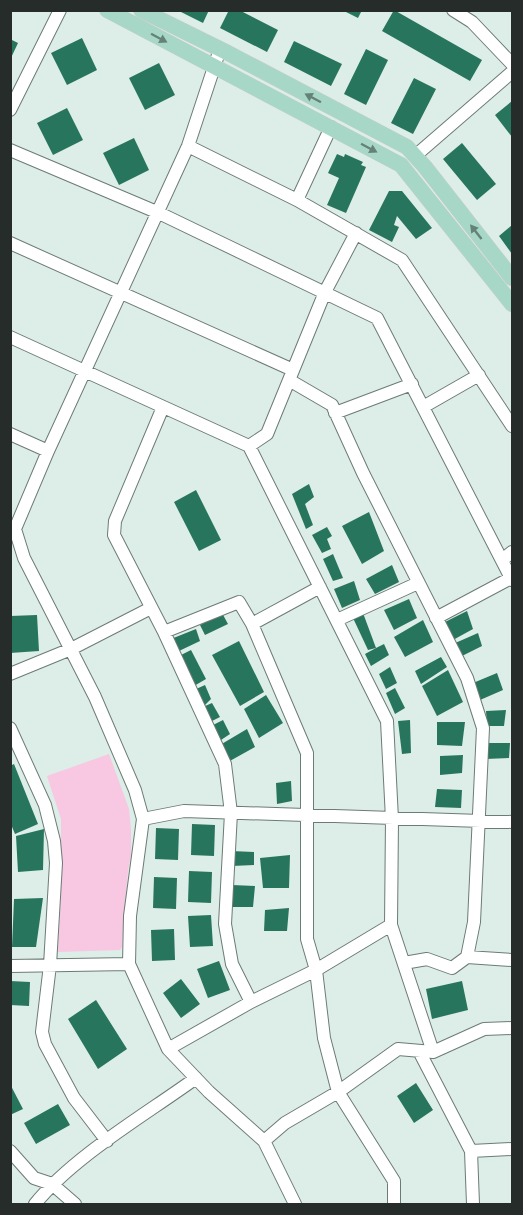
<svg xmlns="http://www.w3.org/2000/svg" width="523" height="1215" font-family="'Roboto Condensed',sans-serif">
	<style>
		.green { fill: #f8c7e2 }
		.building { fill: #28755e }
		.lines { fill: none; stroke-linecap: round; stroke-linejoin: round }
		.minor-casing { stroke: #6c7b75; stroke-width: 14 }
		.major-casing { stroke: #cbcccc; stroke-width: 16 }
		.minor { stroke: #fff; stroke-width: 12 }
		.major { stroke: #a7d8c7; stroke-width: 15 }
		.oneway { fill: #668278 }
	</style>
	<rect width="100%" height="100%" fill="#ddede7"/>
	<path class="green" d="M109,754L129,809L131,830V855L128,871L122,947L120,950L58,952L61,894V819L47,776Z"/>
	<path class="building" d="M182,10H209L203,23L181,12Z
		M229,10H239L278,30L267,52L220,28Z
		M342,10H362L358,18Z
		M394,10L482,60L470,81L382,31Z
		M82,38L97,70L67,85L51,53Z
		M10,39L18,43L10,60Z
		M294,41L342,64L331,86L284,62Z
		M366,49L388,60L366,105L344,94Z
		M159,63L175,95L145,110L129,78Z
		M414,78L436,89L413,134L391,123Z
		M512,101V137L495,115Z
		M67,108L83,140L53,155L37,123Z
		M134,138L149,170L119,185L103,153Z
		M462,143L496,184L477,200L443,159Z
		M337,154L344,157L345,154L363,162L361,165L366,167L346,213L327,205L339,178L328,173Z
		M389,191H402L432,228L416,239L397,216L394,225L399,227L392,242L369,230Z
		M512,225V254L499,236Z
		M309,484L314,497L305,504L313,525L306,529L292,494Z
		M196,490L221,540L199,551L174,502Z
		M369,512L384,551L362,564L342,526Z
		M327,527L332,536L327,539L331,549L322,553L312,535Z
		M333,554L343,578L333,581L323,559Z
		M392,565L399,582L375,594L366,579Z
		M354,581L360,600L342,608L334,589Z
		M409,599L417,618L394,630L384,610Z
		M467,611L473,629L453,640L445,622Z
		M222,613L228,624L205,635L200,625Z
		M363,613L376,648L384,644L389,655L371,666L365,654L376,648L368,650L353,618Z
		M37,615L39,651L10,653V616Z
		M423,620L433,642L405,657L394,637Z
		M196,629L200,641L179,651L171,639Z
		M478,633L482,646L460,657L453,644Z
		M239,641L264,692L240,706L212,655Z
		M191,650L206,679L194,686L179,656Z
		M441,657L447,667L421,684L415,671Z
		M390,667L397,683L386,689L379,674Z
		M448,670L463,702L437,716L422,686Z
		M497,673L503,690L480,700L473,683Z
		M205,685L211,699L203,707L194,690Z
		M395,688L405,708L395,714L386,693Z
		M266,695L283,723L259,738L244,709Z
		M212,703L220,717L210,722L203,707Z
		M506,710L504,726H487L486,711Z
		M223,720L230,734L218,742L211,726Z
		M410,720L411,753L402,754L398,721Z
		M437,722H465L462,746L437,745Z
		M247,729L255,747L228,762L220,745Z
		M486,743H510L509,758L486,759Z
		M463,755L462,773L440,775V756Z
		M14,764L38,824L15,834L10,822V766Z
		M291,781L292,801L277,804L276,783Z
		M437,789L462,790L461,808L435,807Z
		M192,824L215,825L214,856L191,855Z
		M156,828L179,829L178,860L155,859Z
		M44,829L43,870L18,872L16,836Z
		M231,851L254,852V865L232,866Z
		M290,855L289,888H263L260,858Z
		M189,871L212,872L211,903L188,902Z
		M154,877L177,878L176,909L153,908Z
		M232,885L255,886L253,907H232Z
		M43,898L36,947H12L14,899Z
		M289,908L287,931H264L265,910Z
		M211,915L213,946L190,947L188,916Z
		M174,929L175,960L152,961L151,930Z
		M219,961L230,990L208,998L197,969Z
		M181,979L200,1004L181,1018L163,993Z
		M10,981L30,982L29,1006L10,1005Z
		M462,981L468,1010L432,1019L426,989Z
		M96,1000L127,1049L98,1069L68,1019Z
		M416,1083L433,1110L414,1123L397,1096Z
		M10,1084L23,1109L10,1115Z
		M58,1104L70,1125L36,1144L24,1123Z"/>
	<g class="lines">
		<g class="minor-casing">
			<path id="minor" d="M453,10L472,22L512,64
				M220,49L188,146L48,451L15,529L24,558L95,697L135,790L143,819L130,916L129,964L168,1049L209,1092L264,1141
				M10,110L60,10
				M188,146L297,200L402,260L512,426
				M10,150L159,213L377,318L512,580
				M415,156L512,72
				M297,200L331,127
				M10,243L293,370
				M10,337L249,446L387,721L392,819L391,925L316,970L251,1002L168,1049
				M289,380L332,405L363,473L467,678L483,728L474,922L467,957
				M163,407L115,521L114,535L164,632L225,764L231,813L225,924L232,964L251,1002
				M423,407L479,375
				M335,413L412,384
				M10,434L48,451
				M249,446L267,434L325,292L356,233
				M502,560L512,552
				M436,618L511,578
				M337,620L418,583
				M252,624L307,753V939L316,970L324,1038L338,1092L285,1123L264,1141L295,1204
				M164,632L239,602L252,624L320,587
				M10,674L71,649L151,608
				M10,728L45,805L54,841L56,863L50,965L42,1032L45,1044L74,1098L107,1141
				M143,819L184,811L512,822
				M391,925L433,1052L484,1029L512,1028
				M404,963L427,959L452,968L467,957L512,960
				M10,966L129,964
				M419,1051L471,1151L473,1204
				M10,1151L34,1178L52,1184L75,1204
				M471,1151L512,1149
				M35,1204C74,1156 145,1115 196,1078
				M394,1204V1181L338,1092L398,1049L433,1052"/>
		</g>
		<g class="major-casing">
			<path id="major" d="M107,10L401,165L512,304
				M141,10L228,53L407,147L425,167L512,278"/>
		</g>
		<use href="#minor" class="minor"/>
		<use href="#major" class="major"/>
	</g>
	<defs><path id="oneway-solid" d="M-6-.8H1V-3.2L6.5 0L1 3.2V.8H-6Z" transform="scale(1.5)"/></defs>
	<g class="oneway">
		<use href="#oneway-solid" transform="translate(159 38) rotate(28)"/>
		<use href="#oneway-solid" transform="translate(313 98) rotate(-152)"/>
		<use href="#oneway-solid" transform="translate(369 148) rotate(28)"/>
		<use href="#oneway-solid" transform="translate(476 232) rotate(-128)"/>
	</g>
	<rect width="523" height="1215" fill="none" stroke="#262c29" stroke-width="24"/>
</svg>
